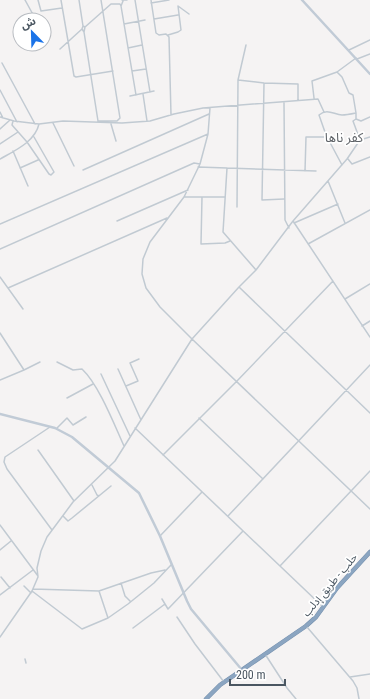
<svg xmlns="http://www.w3.org/2000/svg" width="370" height="699" font-family="'Roboto Condensed','Noto Sans Arabic',sans-serif">
	<style>
		.lines { fill: none; stroke-linecap: round; stroke-linejoin: round }
		.highway-casing { stroke: #7690ad; stroke-width: 4.5 }
		.street { stroke: #c1cad2; stroke-width: 1.5 }
		.secondary { stroke: #c1cbd6; stroke-width: 2.5 }
		.highway { stroke: #8ba5c1; stroke-width: 3.5 }
		.labels { text-anchor: middle; dominant-baseline: central; stroke-width: 3.5; stroke-linejoin: round; paint-order: stroke }
		.street-label { font-size: 11px; fill: #4a5661; stroke: #fff }
		.quarter-label { font-size: 13px; fill: #5f6368; stroke: #fff }
	</style>
	<rect width="100%" height="100%" fill="#f5f3f3"/>
	<g class="lines">
		<g class="highway-casing">
			<path id="highway" d="M206,699L220,685L306,626L316,617L337,588L370,552"/>
		</g>
		<path class="street" d="M25,0L36,20
			M38,0L41,11L62,8
			M61,0L74,76L76,77L113,71
			M79,0L83,26L85,27L84,32L82,29L83,26
			M122,0H127
			M135,0L150,92
			M151,0L156,33L159,35L166,34L169,37L171,115
			M151,3L169,0
			M121,6L136,95
			M154,19L178,15
			M124,24L145,20
			M85,27L111,4H120L121,6L123,1
			M84,32L98,121
			M168,35L178,32L181,30L178,6L189,14
			M44,37L46,40
			M128,48L142,45
			M60,49L82,29
			M349,50L370,40
			M357,59L370,54
			M2,63L35,124
			M132,71L146,69
			M337,72L342,77L349,93L353,95L356,113
			M238,80L264,83L298,84V100
			M264,83L262,200L284,199
			M0,90L17,122
			M143,94L147,121
			M130,96L154,91
			M314,98L312,81L337,72L356,58
			M284,103L285,220L289,228
			M210,108L208,134L200,164L184,197L150,242L143,259L142,274L146,288L160,307L192,339L370,509
			M0,112L3,118
			M0,117L14,121L39,124L63,121L122,123L150,121L174,114L203,108L318,99L324,112
			M356,119L353,121L360,140
			M13,121L12,125L27,142L49,174L51,175L54,172L34,137
			M98,121H117L120,118L101,0
			M53,123L74,166
			M111,124L116,141
			M0,129L10,120
			M0,144L18,132
			M13,151L28,186
			M0,159C14,151 35,142 39,124
			M348,159L352,164L370,157
			M342,165L326,135L319,115C327,108 333,114 342,115C346,115 351,114 356,113V119L361,121L370,117
			M198,167L316,171
			M20,168L38,160
			M227,168L223,232L256,270
			M83,170L209,114
			M305,171L306,137H327
			M328,181L345,223
			M184,197H225
			M202,197L201,244L225,243L230,241
			M237,207L238,80L246,45
			M117,221L188,190
			M293,221L370,337
			M294,223L338,204
			M0,224L208,134
			M308,244L370,210
			M0,249L194,163L200,164
			M0,277L23,309
			M239,287L370,413
			M8,288L167,218
			M345,299L370,284
			M362,326L370,321
			M0,333L24,370L0,380
			M57,362L73,370L82,369C99,385 114,424 124,446
			M118,369L141,420
			M24,370L40,362
			M101,374L130,436
			M126,386L138,381L130,363L139,359
			M67,398L93,384
			M199,418L263,479
			M50,427L5,457L4,462L7,469L52,530
			M57,428L67,418L73,425L86,417
			M135,428L322,606
			M38,450L74,501
			M163,455L237,381L333,281
			M92,485L97,495L99,496
			M63,516L68,521L72,518L111,486
			M228,516L370,365
			M0,525L38,576
			M160,536L202,492
			M0,550L11,541
			M280,566L370,471
			M1,577L10,588
			M121,583L125,596L130,601
			M24,586L31,593
			M33,589L99,591L151,573L165,570
			M32,591L82,629L108,618L128,604L154,583L171,565
			M99,591L108,618
			M0,595L33,570
			M162,599L165,604
			M177,617L195,644L224,682
			M307,627L353,681L357,688L359,699
			M133,628L165,604L168,609L243,531
			M0,637L32,591L38,577L37,568L41,551L47,537L73,502L115,461L192,339L239,287L256,270L293,221L347,159L360,140L370,137
			M265,654L287,688L296,699
			M25,659L26,663
			M350,677L370,674"/>
		<path class="secondary" d="M302,0L370,74
			M0,414L55,428L72,437L139,493L160,536L187,601L191,609L242,670"/>
		<use href="#highway" class="highway"/>
	</g>
	<g class="labels">
		<g class="street-label">
			<text transform="translate(330 585) rotate(-50)">حلب - طريق إدلب</text>
		</g>
		<g class="quarter-label">
			<text x="344" y="137">كفر ناها</text>
		</g>
	</g>
	<g transform="translate(32 32) rotate(337)"><circle r="19" fill="#ffffff" stroke="#b7bbc0"/>
	<path d="M0-3L7 15L0 10L-7 15Z" fill="#1a73e8"/>
	<text y="-6" font-size="11" font-weight="bold" text-anchor="middle" fill="#4a5661">ش</text>
	</g>
	<path d="M230 679v6h55v-6" fill="none" stroke="#4a5661" stroke-width="2"/>
	<text x="236" y="679" font-size="12" fill="#4a5661" stroke="#ffffff" stroke-width="3" paint-order="stroke">200 m</text>
</svg>
